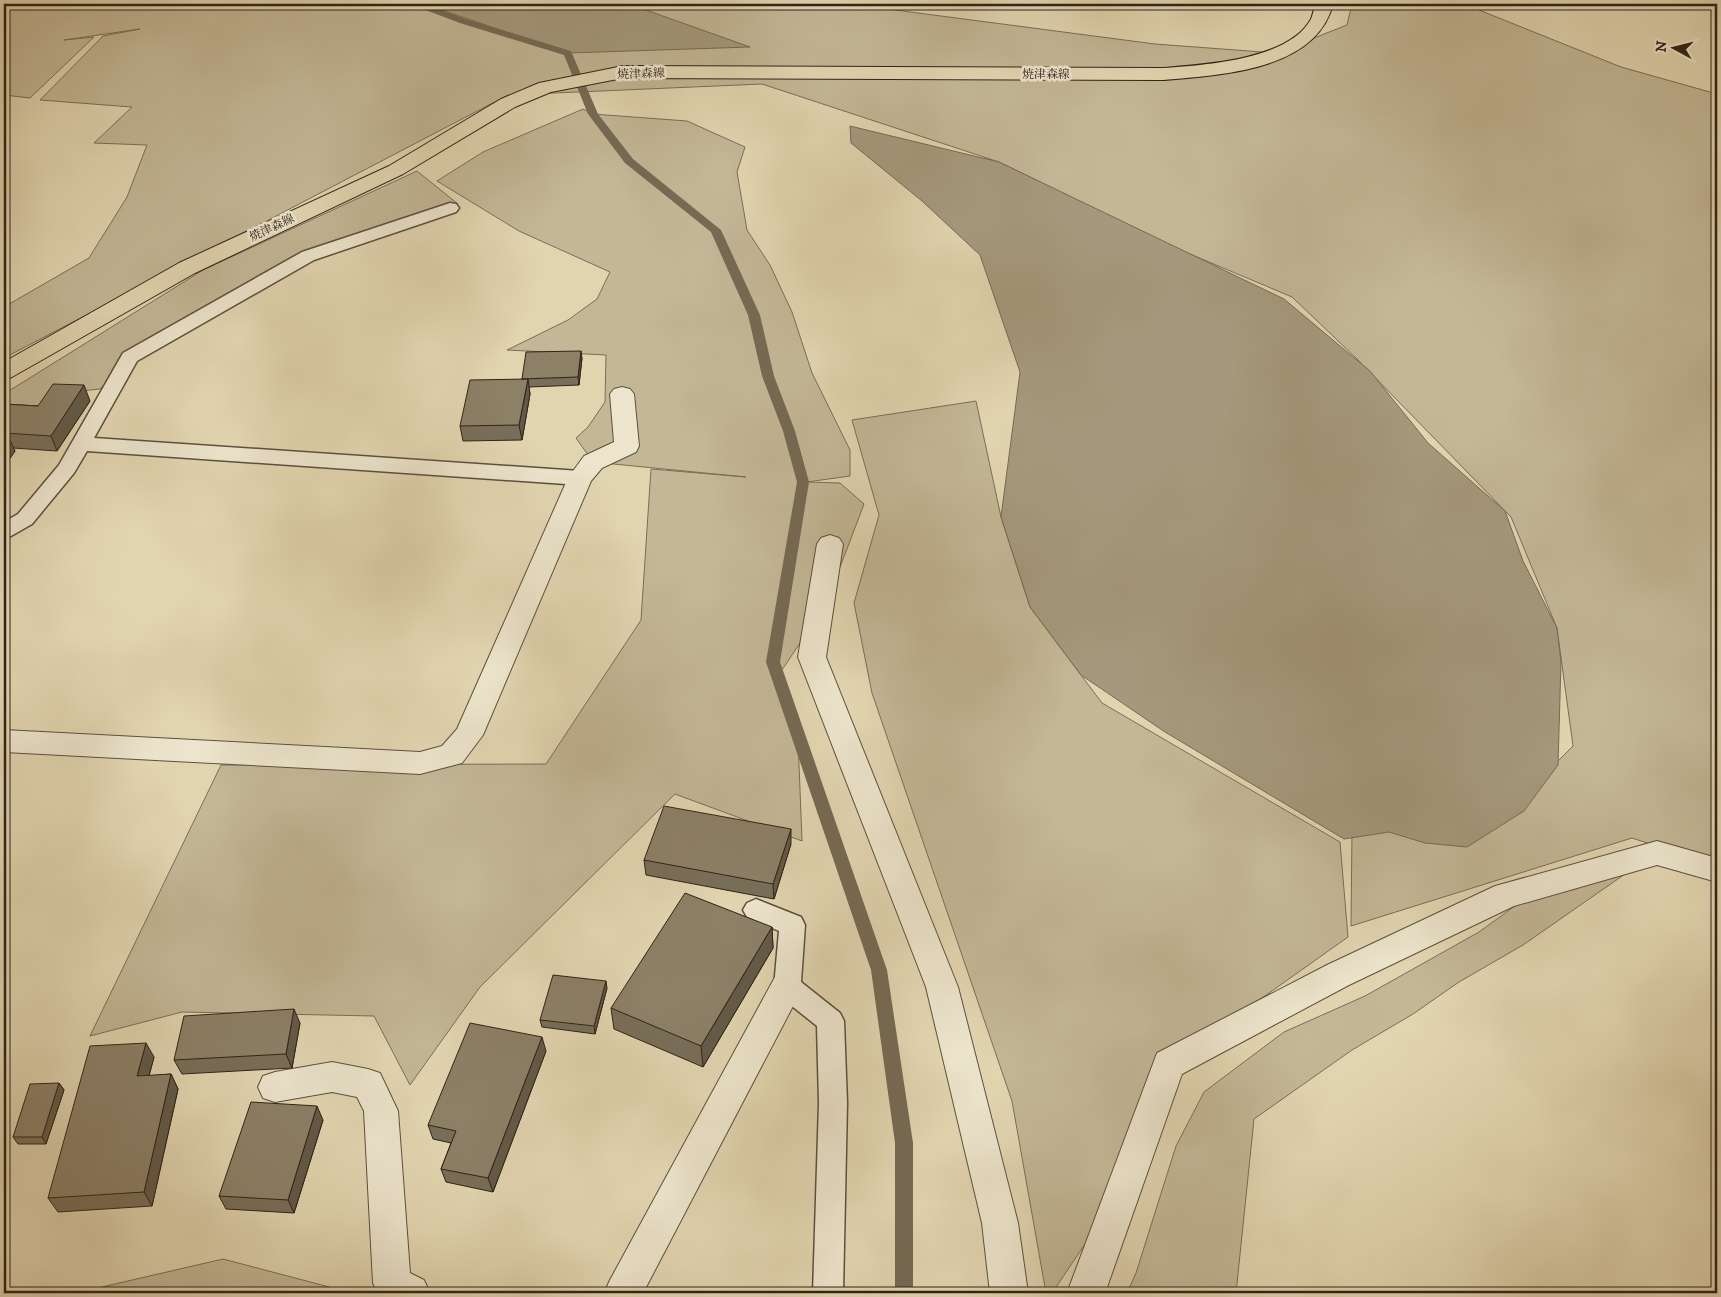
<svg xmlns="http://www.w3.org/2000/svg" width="1721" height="1297" font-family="'IM FELL DW Pica','Noto Serif JP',serif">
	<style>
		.green { fill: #c3b796; stroke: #796e57 }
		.water { fill: #a4997c; stroke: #756a54 }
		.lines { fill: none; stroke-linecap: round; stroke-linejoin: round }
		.stream { fill: #756a54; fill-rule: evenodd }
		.service-casing { stroke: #5c503e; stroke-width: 3 }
		.minor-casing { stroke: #5c503e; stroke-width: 2 }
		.primary-casing { stroke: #2f2418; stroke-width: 2 }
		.service { fill: #ece4cc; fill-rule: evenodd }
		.minor { fill: #ece4cc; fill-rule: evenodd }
		.primary { fill: #e1d5b0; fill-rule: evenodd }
		.wall { fill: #786e59; stroke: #2f2418 }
		.shaded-wall { fill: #625a48; stroke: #2f2418 }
		.building { fill: #8c8067; stroke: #2f2418 }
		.labels { text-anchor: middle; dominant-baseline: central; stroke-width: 5; stroke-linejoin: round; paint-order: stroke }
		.far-street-label { font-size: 12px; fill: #2f2418; stroke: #ece4cc }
	</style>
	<rect width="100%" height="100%" fill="#e1d5b0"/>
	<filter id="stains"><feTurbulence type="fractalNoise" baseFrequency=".004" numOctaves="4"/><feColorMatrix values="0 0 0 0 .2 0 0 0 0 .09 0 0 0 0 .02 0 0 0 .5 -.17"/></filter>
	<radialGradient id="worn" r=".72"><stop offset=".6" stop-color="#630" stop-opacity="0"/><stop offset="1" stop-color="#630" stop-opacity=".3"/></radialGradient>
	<path class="green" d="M4,4H900L895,10L1155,44L1276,53L1347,25L1352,4H1464L1621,67L1717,94V866L1632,838L1351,926L1352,829L1483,836L1573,746L1557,628L1511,517L1357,359L1292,297L1164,243L999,162L762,84L508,95L4,358V307L89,258L127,197L147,145L94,143L132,107L40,100L103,36L140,29L64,40L94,37L30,98L4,95V54L9,48H4Z
		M583,109L593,114L687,121L745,147L737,172L747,230L770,265L792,312L812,373L850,450V476L807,482L840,483L864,504L826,604L780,673L797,713L802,841L675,794L480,987L410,1085L374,1016L182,1012L90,1036L221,765L546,764L641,620L651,469L746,477L593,462L576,438L588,427L605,402L606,355L507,350L568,320L597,299L610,272L519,231L437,181L483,152Z
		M417,171L458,204L328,244L135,355L100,389L71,392L43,405L4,409V394L203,270Z
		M976,401L1001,517L1030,607L1102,703L1340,842L1348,937L1169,1064L1139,1164L1052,1293H1046L1012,1101L872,693L854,603L879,515L852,420Z
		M1648,858L1523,945L1459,982L1413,1014L1352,1050L1254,1119L1236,1293H1127L1136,1273L1176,1146L1204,1092L1284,1032L1365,996L1479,932L1548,882Z
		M223,1259L352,1293H76Z"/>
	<path class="water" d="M424,4H629L750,47L568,53Z
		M850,126L999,162L1284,299L1370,371L1428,443L1505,511L1523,561L1557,628L1561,662L1558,765L1524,811L1467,847L1425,843L1389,832L1344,839L1165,732L1081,675L1030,607L1001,517L1020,372L980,255L922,201L851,143Z"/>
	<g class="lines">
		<path class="stream" d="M414,4H425L466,19L571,51L598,114L633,159L721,230L760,315L774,376L795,431L809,482L780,662L887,970L913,1143V1293H895V1143L871,970L766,662L797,482L783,431L762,376L748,315L711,232L625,163L588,114L564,55L460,23L415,6Z"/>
		<g class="service-casing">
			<path id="service" d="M450,203L456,204L459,208L456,212L314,260L137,361L94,438L580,471L587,473L590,478L587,483L580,485L87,451L74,473L32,524L11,536L4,538V522L18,514L59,465L123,353L302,252Z
				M756,899L801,917L805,925L801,982L840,1013L844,1021L847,1103L843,1293H813L819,1103L817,1026L778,995L774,987L779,931L747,917L743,910L747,903Z"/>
		</g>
		<g class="minor-casing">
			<path id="minor" d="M622,387L630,389L634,394L639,446L636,452L602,468L591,481L483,735L462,763L420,774L4,752V730L420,752L442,746L457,729L568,478L584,456L614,442L610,394L614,389Z
				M830,535L839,538L843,544L826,657L958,987L1018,1223L1028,1293H990L982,1223L926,987L798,657L817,544L821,538Z
				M1657,841L1717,858V882L1657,865L1514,906L1349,985L1182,1074L1105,1293H1067L1157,1053L1327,965L1495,886Z
				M787,973L799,977L803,987L643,1293H604L610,1280L775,977Z
				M332,1062L368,1069L380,1073L398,1111L410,1273L424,1280L430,1293H378L373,1283L364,1111L357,1097L332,1092L275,1102L263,1098L258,1087L263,1076L275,1072Z"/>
		</g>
		<g class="primary-casing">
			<path id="primary" d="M1315,4H1333C1316,71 1220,75 1163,80L623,78L551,92L515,107L403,174L195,273L12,377L4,379V362L179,263L389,166L501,99L539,83L623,66L1163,68C1203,65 1289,60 1311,19C1313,14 1314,9 1315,4Z"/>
		</g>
		<use href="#service" class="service"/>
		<use href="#minor" class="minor"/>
		<use href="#primary" class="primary"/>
	</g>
	<path class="wall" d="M582,358L579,385L529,387L530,394L522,440L463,441L460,426L522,379Z
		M90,401L57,451L13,448L15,451L4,467V404L38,406Z
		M791,844L774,899L646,875L644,860Z
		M772,927L773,948L703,1067L614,1029L611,1008Z
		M607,988L595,1034L542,1027L540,1020Z
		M300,1023L292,1068L182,1074L174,1060Z
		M546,1051L493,1192L446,1182L441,1169L451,1143L433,1139L428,1125Z
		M154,1057L149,1076L171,1074L178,1089L152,1206L58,1212L48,1198Z
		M59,1083L64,1090L46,1144H18L13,1137Z
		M323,1120L294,1213L226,1209L219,1196Z"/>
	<path class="shaded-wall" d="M581,351L582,358L579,385L578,377Z
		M528,379L530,394L522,440L519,425Z
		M84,385L90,401L57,451L51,436Z
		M8,436L15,451L4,467V442Z
		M791,829V844L774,899L773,884Z
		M772,927L773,948L703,1067L701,1046Z
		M606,981L607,988L595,1034L594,1026Z
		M294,1009L300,1023L292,1068L286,1054Z
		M542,1037L546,1051L493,1192L488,1178Z
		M146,1043L154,1057L145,1090L137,1076Z
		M171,1074L178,1089L152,1206L144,1192Z
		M59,1083L64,1090L46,1144L42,1137Z
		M317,1106L323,1120L294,1213L288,1200Z"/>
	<path class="building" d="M581,351L578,377L522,379L526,352Z
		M528,379L519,425L460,426L470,380Z
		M53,384L84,385L51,436L4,433V404L38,406Z
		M4,436H8L4,442Z
		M664,806L791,829L773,884L644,860Z
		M685,893L772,927L701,1046L611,1008Z
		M553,975L606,981L594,1026L540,1020Z
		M294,1009L286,1054L174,1060L184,1016Z
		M470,1023L542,1037L488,1178L441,1169L456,1131L428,1125Z
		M146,1043L137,1076L171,1074L144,1192L48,1198L90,1046Z
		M59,1083L42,1137H13L30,1084Z
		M251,1102L317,1106L288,1200L219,1196Z"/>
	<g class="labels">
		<g class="far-street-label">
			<text transform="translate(641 74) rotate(-2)">焼津森線</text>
			<text x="1046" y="74">焼津森線</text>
			<text transform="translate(272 228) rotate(-25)">焼津森線</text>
		</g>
	</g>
	<rect width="1721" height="1297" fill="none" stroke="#e1d5b0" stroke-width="20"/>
	<rect x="5" y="5" width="1711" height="1287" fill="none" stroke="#2f2418" stroke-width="2.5"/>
	<rect x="10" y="10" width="1701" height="1277" fill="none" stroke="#2f2418"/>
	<g transform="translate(1674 48) rotate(277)" stroke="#ece4cc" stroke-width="4" paint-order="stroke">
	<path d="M0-4L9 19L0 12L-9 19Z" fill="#2f2418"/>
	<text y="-8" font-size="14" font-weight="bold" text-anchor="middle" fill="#2f2418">N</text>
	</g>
	<rect width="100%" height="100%" filter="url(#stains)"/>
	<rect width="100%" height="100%" fill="url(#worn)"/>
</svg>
